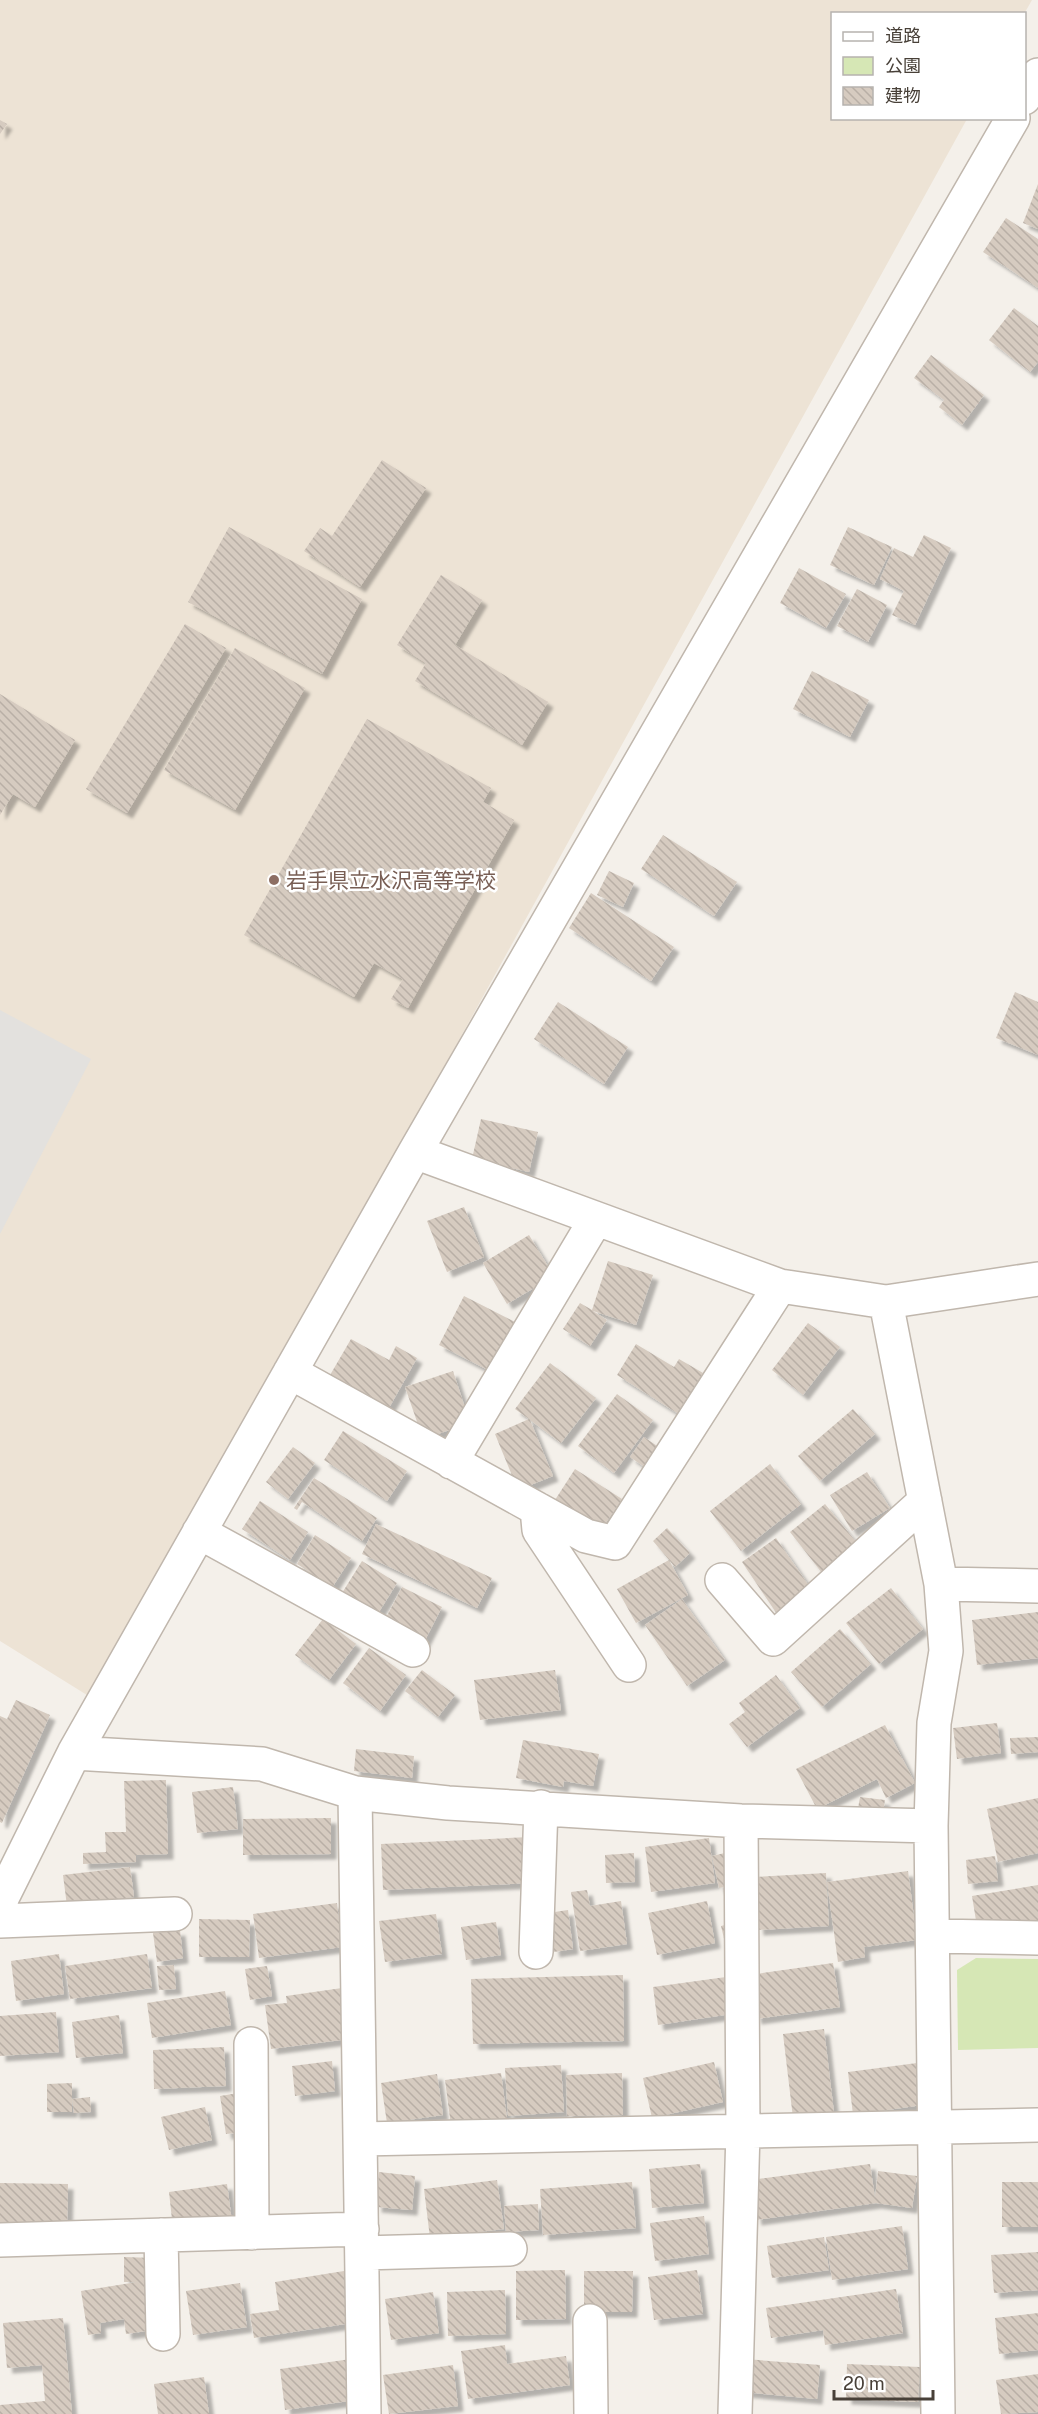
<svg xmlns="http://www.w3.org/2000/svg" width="1038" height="2414" font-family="'Public Sans','Noto Sans JP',sans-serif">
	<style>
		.education { fill: #ede3d5 }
		.park { fill: #d6e7b5 }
		.parking { fill: #e3e1de }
		.building { fill: url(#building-back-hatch); filter: url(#shadow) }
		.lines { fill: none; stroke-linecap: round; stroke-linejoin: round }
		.minor-casing { stroke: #c0b7ad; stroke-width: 36 }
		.minor { stroke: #fff; stroke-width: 33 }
		.education-dot { fill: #8d6e63; stroke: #fff; stroke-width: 2 }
		.labels { text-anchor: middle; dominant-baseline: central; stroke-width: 5; stroke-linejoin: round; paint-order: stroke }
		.education-label { font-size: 21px; fill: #785e54; stroke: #fff; text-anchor: start }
	</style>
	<defs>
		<pattern id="building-back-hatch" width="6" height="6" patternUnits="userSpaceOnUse" patternTransform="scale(1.5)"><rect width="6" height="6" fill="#d6cbc0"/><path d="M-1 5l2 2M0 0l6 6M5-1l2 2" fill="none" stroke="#b9afa6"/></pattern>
		<filter id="shadow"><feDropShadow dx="5.5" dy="5.5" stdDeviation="1.5" flood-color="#0004"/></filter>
	</defs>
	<rect width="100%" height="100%" fill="#f4f0ea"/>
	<path class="education" d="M0,0H1032L1024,14H832V118L967,119L95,1700L0,1641Z"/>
	<path class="park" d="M976,1958L1038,1959V2048L958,2050L957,1970Z"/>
	<path class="parking" d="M0,1010L91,1059L0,1234Z"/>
	<path class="building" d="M0,120L7,124L0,134Z
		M1038,184V229L1023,223Z
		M1006,218L1038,239V288L983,252Z
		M1014,308L1038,326V362L1030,372L989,340Z
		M931,355L984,395L962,425L939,407L944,400L914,378Z
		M382,460L426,488L360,587L304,551L320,528L332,536Z
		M229,527L362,599L322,674L188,602Z
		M848,527L892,547L874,585L830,565Z
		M924,535L951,548L915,625L892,615L904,591L880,579L894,548L913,557Z
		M799,568L846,594L826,628L780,603Z
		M441,575L482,600L455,645L548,702L522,745L415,681L426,663L397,645Z
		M857,589L887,605L868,642L837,626Z
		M185,624L226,648L127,813L86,789Z
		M235,648L305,688L235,810L164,770Z
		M812,671L869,700L850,737L793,709Z
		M0,694L75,740L35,807L13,794L0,815Z
		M367,719L491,788L483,802L514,820L408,1008L391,999L403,979L374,963L354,997L244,935Z
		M663,835L737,882L714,916L641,869Z
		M609,871L634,883L623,907L597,895Z
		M591,893L674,947L651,981L569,928Z
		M1015,992L1038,1002V1055L996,1038Z
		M558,1002L628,1047L604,1084L534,1039Z
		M481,1119L538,1132L529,1172L472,1159Z
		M464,1207L484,1257L447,1272L427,1221Z
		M529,1235L554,1276L507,1304L483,1263Z
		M608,1261L653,1275L636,1325L593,1311L607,1320L590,1346L563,1329L580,1303L592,1310Z
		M464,1296L515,1322L490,1371L439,1345Z
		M808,1323L840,1347L803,1395L772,1370Z
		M351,1339L389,1360L396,1346L417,1358L385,1415L326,1382Z
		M636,1344L674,1367L679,1359L703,1373L677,1413L617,1375Z
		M550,1363L596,1398L561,1443L530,1420L553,1476L518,1490L495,1434L529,1419L515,1409Z
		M453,1371L470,1423L423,1439L405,1387Z
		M617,1394L653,1420L614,1473L578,1446Z
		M853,1409L875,1434L820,1481L798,1456Z
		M343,1431L407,1471L387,1501L324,1460Z
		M644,1437L660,1448L646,1468L630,1457Z
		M293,1447L315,1463L288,1499L266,1482Z
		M770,1464L801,1504L741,1551L710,1511Z
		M575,1469L622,1499L599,1533L553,1503Z
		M867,1472L890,1508L852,1531L830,1495Z
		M314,1478L377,1518L362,1541L302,1502L297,1510L294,1508Z
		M260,1501L308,1532L290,1560L242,1529Z
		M825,1504L858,1544L822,1573L790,1532Z
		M376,1524L492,1578L477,1608L362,1554Z
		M667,1528L690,1553L675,1567L653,1541Z
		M315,1535L351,1558L326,1597L302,1582L308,1571L297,1564Z
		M776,1538L814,1593L779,1617L742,1562Z
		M669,1560L688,1595L636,1623L617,1589Z
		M362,1561L397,1583L372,1623L337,1601Z
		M402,1587L442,1607L421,1648L381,1627Z
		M891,1588L923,1629L879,1664L846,1623Z
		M682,1599L725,1660L687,1686L645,1625Z
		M1038,1612V1658L977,1665L972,1620Z
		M323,1619L356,1644L329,1680L295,1655Z
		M840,1629L871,1664L822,1707L791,1672Z
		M369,1648L406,1675L380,1711L343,1683Z
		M422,1670L455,1695L438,1717L405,1691Z
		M555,1670L561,1710L480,1720L474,1680Z
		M776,1675L800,1708L747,1747L729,1724L745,1712L739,1703Z
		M16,1700L50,1715L2,1823L0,1822V1716L7,1719Z
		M997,1723L1001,1753L957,1759L953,1728Z
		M885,1725L915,1783L886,1798L877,1779L817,1809L796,1769Z
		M1038,1737V1752L1011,1754L1010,1738Z
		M523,1740L599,1754L593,1786L564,1781L563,1787L516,1778Z
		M356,1749L414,1756L412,1778L354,1771Z
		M166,1780L168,1854L136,1855V1862L83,1864V1853L106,1852L105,1832H126L124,1781Z
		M233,1787L238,1829L197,1833L192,1792Z
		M860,1797L885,1800L882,1818L857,1814Z
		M1038,1798V1853L998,1862L987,1809Z
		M331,1818V1854L243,1855V1819Z
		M530,1837L531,1883L383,1890L381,1844Z
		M709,1838L715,1883L651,1892L645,1847Z
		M729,1852L736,1885L719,1888L712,1856Z
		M634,1853L635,1882L606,1883L605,1855Z
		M995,1856L998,1881L968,1884L966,1860Z
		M130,1867L134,1897L67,1906L63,1875Z
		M908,1871L917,1940L864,1947L865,1957L838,1962L827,1882Z
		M826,1873L829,1926L758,1930L754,1877Z
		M1038,1885V1924L978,1933L972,1896Z
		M587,1890L590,1906L621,1901L627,1944L580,1951L571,1892Z
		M707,1901L715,1943L657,1955L648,1913Z
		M337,1903L342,1947L259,1958L253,1914Z
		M568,1910L573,1949L554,1952L548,1913Z
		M436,1914L442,1954L385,1962L379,1921Z
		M199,1919L250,1920L249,1957H199Z
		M496,1922L501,1955L466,1960L461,1927Z
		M733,1923L726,1947L721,1926Z
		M180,1930L183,1958L157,1962L153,1933Z
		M59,1954L64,1994L16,2001L11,1961Z
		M147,1954L152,1988L70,1999L65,1966Z
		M833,1963L840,2007L756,2019L749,1975Z
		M174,1965L176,1989L159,1990L157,1966Z
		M267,1966L272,1996L250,2000L245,1969Z
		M623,1975L624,2041L473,2044L471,1979Z
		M726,1977L731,2014L658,2025L653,1987Z
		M342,1988L349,2039L271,2049L265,2005L287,2003L286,1996Z
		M225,1991L231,2025L152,2038L147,2003Z
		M56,2012L59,2052L0,2056V2016Z
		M119,2015L123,2053L76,2058L72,2022Z
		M824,2029L834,2113L793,2118L783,2034Z
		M224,2047L226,2086L154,2089L153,2050Z
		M332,2061L335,2091L295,2096L292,2066Z
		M714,2062L723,2102L652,2118L643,2078Z
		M917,2063L922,2105L853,2115L848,2072Z
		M561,2065L564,2112L508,2116L505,2068Z
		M501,2073L507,2119L451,2126L445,2080Z
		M622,2073L623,2115L567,2116L566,2075Z
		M437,2074L443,2115L387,2123L381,2083Z
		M72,2083V2112H47V2084Z
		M238,2093L244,2132L226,2134L220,2096Z
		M90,2097L91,2112L74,2113L72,2099Z
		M205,2107L212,2140L169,2150L161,2117Z
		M700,2164L704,2203L652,2208L649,2169Z
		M870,2164L875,2198L878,2171L917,2176L912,2208L876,2203L756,2220L751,2180Z
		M379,2172L415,2176L412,2210L376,2207Z
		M497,2180L504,2229L430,2238L424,2189Z
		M632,2182L636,2228L543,2235L540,2189Z
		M1002,2182H1038V2227H1002Z
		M0,2183L68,2184L67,2232L0,2231Z
		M227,2184L232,2222L173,2229L169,2192Z
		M538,2204L539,2230L506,2232L504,2206Z
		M704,2216L709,2254L655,2261L650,2223Z
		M902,2226L908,2269L832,2280L826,2237Z
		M824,2237L829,2270L772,2278L767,2246Z
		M1038,2252V2290L994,2293L991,2255Z
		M124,2257L154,2258L160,2329L126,2334L124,2319L100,2323L101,2333L88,2335L81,2291L137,2282H124Z
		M565,2270L566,2319L516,2320V2271Z
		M697,2270L703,2314L654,2320L648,2277Z
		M344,2271L352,2323L254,2338L250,2314L279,2310L275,2282Z
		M584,2271H633L632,2312H584Z
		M240,2283L247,2327L193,2335L186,2291Z
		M896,2289L903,2333L825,2345L823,2330L771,2338L766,2308Z
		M505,2290L506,2334L448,2336L447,2292Z
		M433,2292L439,2333L391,2340L385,2299Z
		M1038,2313V2350L999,2354L995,2318Z
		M63,2318L72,2414H0V2405L45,2401L42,2365L7,2368L3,2323Z
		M505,2345L507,2364L566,2356L570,2385L468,2399L461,2351Z
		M351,2359L356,2400L285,2410L280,2369Z
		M745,2359L820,2365L817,2399L743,2392Z
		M847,2364L920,2367L918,2402L846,2399Z
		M453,2365L458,2406L389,2414L383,2375Z
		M1038,2374V2412L1001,2414L996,2380Z
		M204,2377L209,2414H158L154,2384Z"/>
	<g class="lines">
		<g class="minor-casing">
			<path id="minor" d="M1024,98L1038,75
				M415,1152L780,1286L886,1302L1038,1279
				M886,1302L941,1584L946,1651L934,1723L931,1826L938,2414
				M290,1372L586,1536L615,1543L780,1286
				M451,1462L596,1219
				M537,1509L539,1530L629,1665
				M199,1532L413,1650
				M722,1580L773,1639L925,1501
				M941,1584L1038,1586
				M74,1753L262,1764L355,1793L448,1803L741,1821L931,1826
				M355,1793L364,2414
				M0,1902L74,1753L415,1152L1013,118
				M0,1921L175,1914
				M933,1936L1038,1938
				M536,1952L541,1807
				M251,2044L252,2233
				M360,2139L1038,2125
				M161,2235L163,2334
				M0,2240L362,2229
				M362,2253L510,2249
				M590,2321L591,2414
				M735,2414L743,2131L741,1821"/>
		</g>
		<use href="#minor" class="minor"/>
	</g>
	<circle class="education-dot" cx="274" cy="880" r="6"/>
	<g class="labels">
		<g class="education-label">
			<text x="286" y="880">岩手県立水沢高等学校</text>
		</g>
	</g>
	<rect x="831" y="12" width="195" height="108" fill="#ffffff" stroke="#b6b3af" stroke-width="1.5"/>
	<rect x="843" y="32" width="30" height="9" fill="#ffffff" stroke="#b6b3af" stroke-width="1.5"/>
	<text x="885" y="42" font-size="18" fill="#484038">道路</text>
	<rect x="843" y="57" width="30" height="18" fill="#d6e7b5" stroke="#b6b3af" stroke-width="1.5"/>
	<text x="885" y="72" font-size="18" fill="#484038">公園</text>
	<rect x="843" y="87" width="30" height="18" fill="url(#building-back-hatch)" stroke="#b6b3af" stroke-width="1.5"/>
	<text x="885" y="102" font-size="18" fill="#484038">建物</text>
	<path d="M834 2390v9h99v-9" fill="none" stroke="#484038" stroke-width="3"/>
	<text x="843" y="2390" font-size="18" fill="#484038" stroke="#ffffff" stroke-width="4.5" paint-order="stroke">20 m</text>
</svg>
